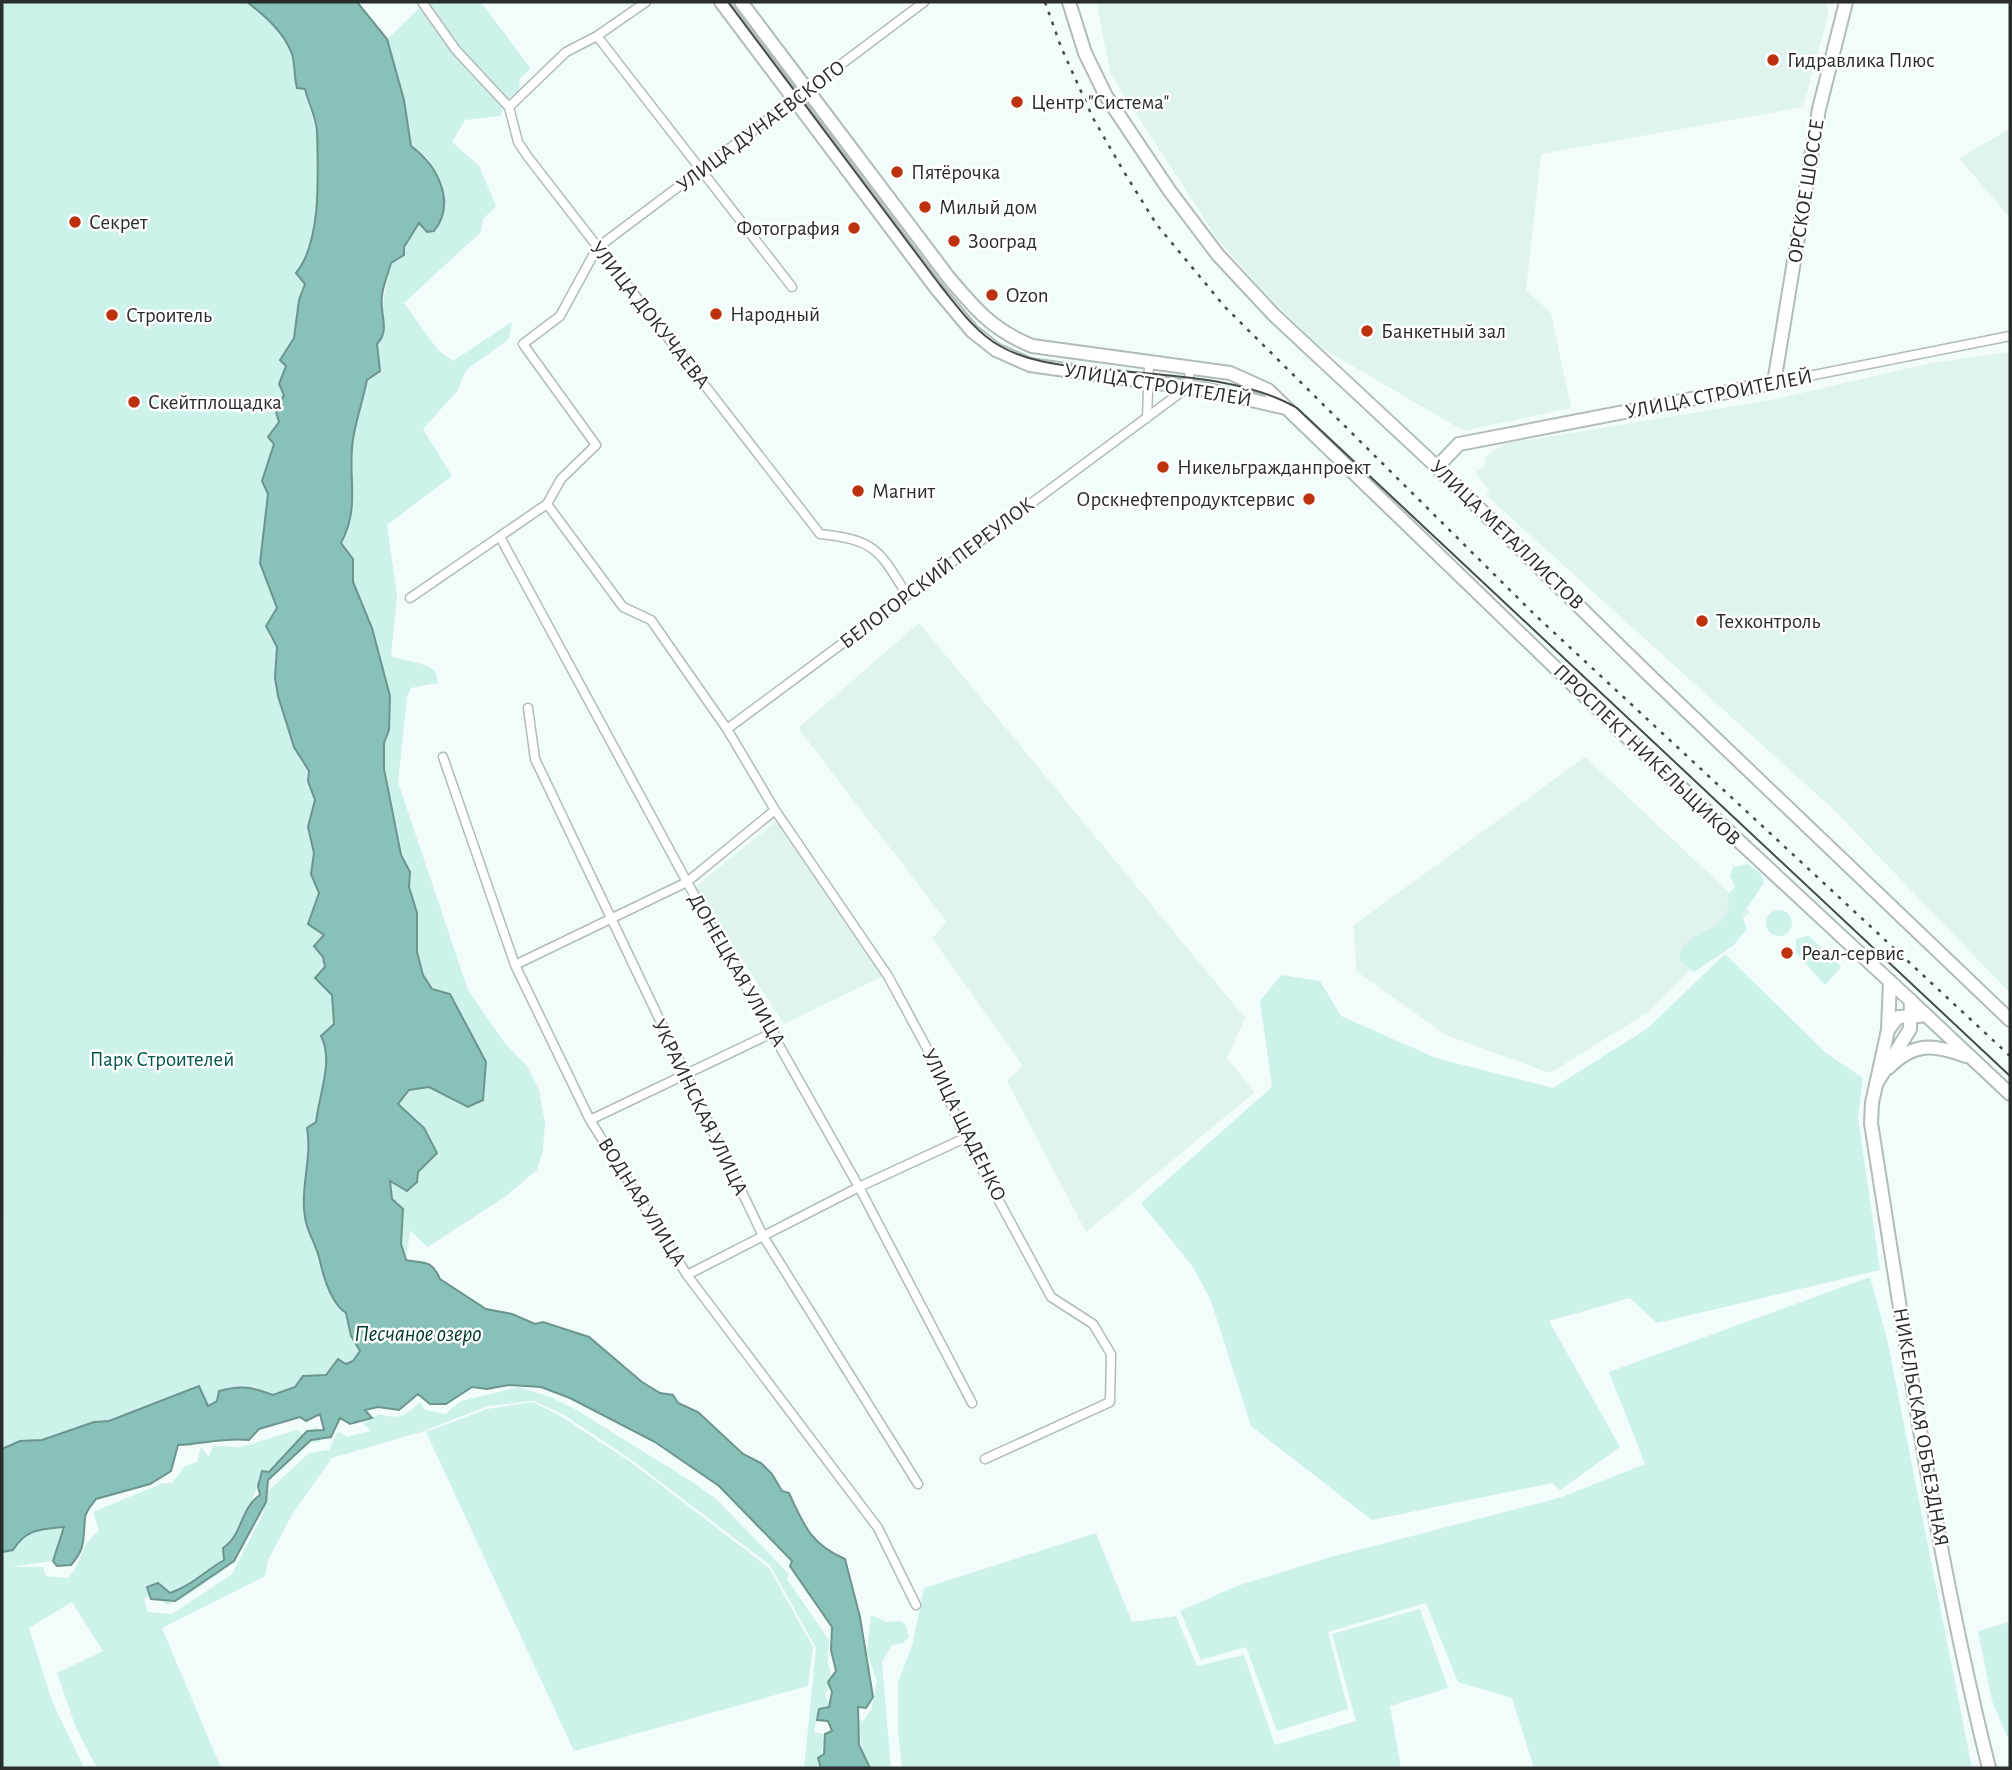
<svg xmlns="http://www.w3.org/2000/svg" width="2012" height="1770" font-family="'Alegreya Sans',sans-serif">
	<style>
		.built { fill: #dff3ef }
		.green { fill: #cdf1eb }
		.water { fill: #88c1b8; stroke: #6c958e; stroke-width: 2 }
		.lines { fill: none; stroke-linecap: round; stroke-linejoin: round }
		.street-casing { stroke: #b1bbb9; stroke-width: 11 }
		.secondary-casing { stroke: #b1bbb9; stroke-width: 16 }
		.primary-casing { stroke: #b1bbb9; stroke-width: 16 }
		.street { stroke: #fff; stroke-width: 8 }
		.secondary { stroke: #fff; stroke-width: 12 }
		.primary { stroke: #fff; stroke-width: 12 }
		.tram { stroke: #464b4b; stroke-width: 2 }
		.rail { stroke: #464b4b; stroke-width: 2.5; stroke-dasharray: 3.5 7; stroke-linecap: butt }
		.poi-dot { fill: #bc320e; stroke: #fff; stroke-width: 2.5 }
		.labels { text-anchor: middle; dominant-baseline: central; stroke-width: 5; stroke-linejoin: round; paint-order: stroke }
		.poi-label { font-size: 21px; fill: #292d2d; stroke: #fff; text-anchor: start }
		.street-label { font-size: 21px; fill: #292d2d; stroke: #fff }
		.park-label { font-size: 21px; fill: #035850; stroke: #fff }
		.water-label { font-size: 23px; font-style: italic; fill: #003832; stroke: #fff }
	</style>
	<rect width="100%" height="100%" fill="#f2fdfb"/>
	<path class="built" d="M1096,2H1825L1829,12L1803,107L1541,154L1526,290L1551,313L1571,408L1464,431L1320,347L1268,297L1217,238L1111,75Z
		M2010,129V218L1959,158Z
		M2010,352V993L1834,810L1486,495L1490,491L1475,473L1485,465L1484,458L1504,444L1771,400L1931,363Z
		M919,623L1245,1018L1227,1058L1255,1092L1086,1232L1007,1081L1023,1066L932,938L947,922L798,728Z
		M1585,757L1750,912L1645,1014L1550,1073L1446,1035L1356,971L1354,925Z
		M778,820L885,975L784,1024L695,887Z"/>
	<path class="green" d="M2,2H247L271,21L288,46L293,57V70L304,89L317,133L319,172L310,246L304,264L305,284L299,300L294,338L280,360L286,366L279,384L284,395L276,412L279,422L268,437L274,444L262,480L269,494L260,563L277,608L269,637L277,647C274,684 284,743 309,771L308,782L315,800L308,827L314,853L311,874L319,893L313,906L324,935L323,957L332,995L334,1024L321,1036C334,1061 319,1094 316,1122L307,1128C312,1156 302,1181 304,1209C305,1231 316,1242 320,1261C324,1279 331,1303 346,1313L351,1336L360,1351L353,1361L345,1364L338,1359L326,1376L314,1374L295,1387L273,1395L253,1386L208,1406L199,1386L109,1421C87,1425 68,1434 46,1439C30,1443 18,1440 4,1449Z
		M426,2H481L531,69L520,78L519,91L508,98L500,116L465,120L452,142L479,166L496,206L483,219L481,232L404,303L438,350L453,361L512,322L509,339L466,370L458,390L423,429L452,476L387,525L397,596L391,656C406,662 423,661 435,671L438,683L411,688L407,697L398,782L468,990L504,1042L527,1066L539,1090L545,1123L543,1150L537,1170L506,1196L428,1247L410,1231L406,1260L401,1244L403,1209L392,1199L390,1180L418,1172L424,1128L398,1104L409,1090L429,1087L468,1107L483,1100L486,1062L423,975L417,952V913L409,887L410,872L401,855L384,769V743L389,729L390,696L372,628L353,582L354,572L341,543C362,503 345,476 354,437C361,406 371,374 377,343C382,315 384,289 391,263L404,255V247L419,222L428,158L411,146L404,100L387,39Z
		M1748,864L1761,874L1764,883L1742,915L1747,929L1734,945L1694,972L1680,960C1679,926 1736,938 1728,895L1735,886L1730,876L1733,867Z
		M1766 923a13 13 0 1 1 26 0a13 13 0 1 1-26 0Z
		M1808,935L1841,967L1825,985L1796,953V940Z
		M1725,954L1825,1052L1863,1078L1858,1117L1880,1270L1657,1323L1630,1298L1549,1321L1620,1447L1560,1490L1552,1483L1372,1520L1251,1426L1211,1301L1193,1267L1141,1203L1272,1087L1260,1001L1281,975L1320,981L1341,1016L1436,1058L1553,1088L1648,1028Z
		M1870,1277L1887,1339L1972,1768H1534L1512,1698L1458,1682L1426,1603L1328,1632L1348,1709L1277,1731L1246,1647L1201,1660L1180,1611L1237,1586L1331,1557L1559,1498L1645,1464L1609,1372Z
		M519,1387L550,1397L573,1408L694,1483L716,1499L789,1574L787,1579L829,1640L828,1663L833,1683L825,1694L829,1705L826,1719L816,1721L814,1732L825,1734L829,1743L822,1746L821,1766L804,1768L816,1648L770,1565L629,1458L564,1415L534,1401L488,1406L424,1431L332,1458L293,1513L268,1560L265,1576L162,1628L221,1768H97L76,1728L57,1673L103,1651L72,1602L29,1628L52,1701L84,1768H2V1552L13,1550C26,1529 41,1529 65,1527L53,1561L10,1567H43L46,1576L68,1578C85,1559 77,1548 99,1531L93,1512L163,1483H172L185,1466L197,1462L201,1447L209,1457L213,1446L241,1447L297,1430L303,1434L317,1427L321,1442L304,1443L266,1484L259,1483L230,1554L220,1561L221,1573C202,1583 188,1598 167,1605L155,1595L144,1599L148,1612L172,1614L232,1574L263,1514L266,1493L309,1453L329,1450L338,1431L347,1437L370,1431L363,1423L379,1414C400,1420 405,1416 420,1402L425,1410L445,1414L461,1401Z
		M533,1402L559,1415L632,1463L769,1568L813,1647L808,1686L574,1751L426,1432L487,1409Z
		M1096,1533L1132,1622L1176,1616L1197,1666L1244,1655L1275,1745L1356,1721L1332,1634L1420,1609L1448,1688L1390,1706L1401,1768H902L898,1731V1682L912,1646L924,1588Z
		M871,1615L887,1622L901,1621L906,1625L909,1637L903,1643L892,1645L882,1662L891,1768H865C859,1750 864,1736 856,1719L863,1721L871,1710L877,1682L867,1652Z
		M2010,1622V1743L1992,1701L1978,1631Z"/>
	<path class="water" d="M247,2H357L387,39L404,100L411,146C437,165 457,202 434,231L427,232L419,223L404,247V255L391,263C388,274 383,285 382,296C379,314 391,329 377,344L380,371L367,380C363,400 356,420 353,439C347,477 361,505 341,543L353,559V582L372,628L390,696L389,730L384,743V769L401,855L410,872L409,887L417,913V952L423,975L432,989L450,994L486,1062L483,1100L468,1107L429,1087L409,1090L398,1104L424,1128L437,1153L418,1172L417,1182L407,1191L390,1181L392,1199L403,1209L401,1244L406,1260C423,1264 431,1258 440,1279L486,1309L512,1314L535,1324L543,1322L589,1337L642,1382L660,1393L673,1395L678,1403L698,1412L743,1454L761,1463L772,1474L782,1491L789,1493C804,1526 811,1544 845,1559L860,1617L873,1697L866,1708L858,1707L859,1745L870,1768H821L818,1758L824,1754L825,1734L832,1731L828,1721L817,1720L819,1709L829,1707L832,1692L828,1682L836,1671L831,1650L832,1627L790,1566L792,1561L719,1486L655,1442L570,1398L541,1387L509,1385L487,1389L472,1387L446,1404H430L418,1394L399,1410L378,1407L365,1410L372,1418L350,1424L340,1418L331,1437L311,1440L268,1480L266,1502L234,1561L175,1601L151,1599L147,1587L158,1583L170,1593C191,1586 205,1571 224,1560L223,1548C243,1535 240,1508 260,1495L258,1486L262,1471L269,1472L307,1431L324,1430L320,1414L306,1421L300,1417L259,1429L249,1440C226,1437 202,1444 178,1445L171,1471L150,1484L96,1499C92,1504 85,1512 85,1518C83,1539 86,1548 71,1565L57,1566L53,1561L64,1527C41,1529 26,1529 13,1550L2,1552V1449L20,1441L42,1440L94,1422L109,1421L199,1386L208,1406L217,1401L219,1391C241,1385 253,1387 273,1395L295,1387L303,1376L326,1375L338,1359L346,1364L353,1361L360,1351L351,1336L346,1313C331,1303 324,1279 320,1261C316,1242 305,1231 304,1209C302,1181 312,1156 307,1128L316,1122C319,1094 334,1061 321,1036L334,1024L332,995L315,978L325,967L323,957L314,946L324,935L308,924L319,893L311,874L314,853L308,827L315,800L308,781L309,771L294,747L278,696L275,678L277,647L266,626L277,608L260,563L268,494L262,481L274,444L268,437L279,422L276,412L284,395L279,384L286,366L280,360L294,338L299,300L305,284L296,273C322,242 318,170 317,131C316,117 308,102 305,89L297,88C294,77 295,63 292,54C284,32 265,16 247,2Z"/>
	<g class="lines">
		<g class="street-casing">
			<path id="street" d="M422,2L456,50L509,107L518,142L528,157L820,534C876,540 879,550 907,595
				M924,2L597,248L560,316L523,344L596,445L561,479L547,504L623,607L651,620L727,729L775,810L888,976L929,1052L965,1138L1051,1297L1093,1324L1111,1354L1110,1402L985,1459
				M597,36L792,287
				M509,107L566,52L597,36L646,2
				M1774,383L2010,336
				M1147,418L1149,364
				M500,537L687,882L859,1187L972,1403
				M410,598L547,504
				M528,708L535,759L763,1236L918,1484
				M727,729L1188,387L1190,368
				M443,757L515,965L590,1120L687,1275L878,1528L916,1605
				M515,965L687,882L775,810
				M590,1120L774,1032
				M687,1275L859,1187L965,1138"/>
		</g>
		<g class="secondary-casing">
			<path id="secondary" d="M1069,2L1085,53L1106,96L1169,190L1218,255L1274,315L1437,467L1649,675L2010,1020
				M1437,467L1459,444L1774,383L1819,109L1846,2
				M1911,1001L2010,1094
				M1888,1030L1898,1017L1920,1016
				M1888,1068C1914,1042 1933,1044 1966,1056"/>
		</g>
		<g class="primary-casing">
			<path id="primary" d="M721,2L936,288L972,331L996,350L1030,365L1208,390L1286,408
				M741,2L949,278C976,310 993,330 1032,346L1230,373L1268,390L1627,737L1911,1001L1910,1029L1876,1084
				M1890,981L1888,1030L1872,1103L1871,1123C1905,1339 1936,1556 1989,1768"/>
		</g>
		<use href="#street" class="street"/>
		<use href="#secondary" class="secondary"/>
		<use href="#primary" class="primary"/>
		<path class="tram" d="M728,2L940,285C958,307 975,332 1000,346C1026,361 1058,365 1088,368C1152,375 1241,375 1297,408L2010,1076"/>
		<path class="rail" d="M1045,2L1061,47L1093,118L1124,172L1157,225L1225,307L1534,614L2010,1056"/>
	</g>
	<g class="poi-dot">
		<circle cx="1773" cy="60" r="7"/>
		<circle cx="1017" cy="102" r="7"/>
		<circle cx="897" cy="172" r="7"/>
		<circle cx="925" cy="207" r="7"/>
		<circle cx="75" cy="222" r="7"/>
		<circle cx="854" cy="228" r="7"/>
		<circle cx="954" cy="241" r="7"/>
		<circle cx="992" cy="295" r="7"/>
		<circle cx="716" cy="314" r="7"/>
		<circle cx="112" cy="315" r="7"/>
		<circle cx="1367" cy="331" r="7"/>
		<circle cx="134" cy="402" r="7"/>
		<circle cx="1163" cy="467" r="7"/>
		<circle cx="858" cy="491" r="7"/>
		<circle cx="1309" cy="499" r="7"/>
		<circle cx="1702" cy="621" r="7"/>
		<circle cx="1787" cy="953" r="7"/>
	</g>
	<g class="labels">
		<g class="poi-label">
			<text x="1787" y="60">Гидравлика Плюс</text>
			<text x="1031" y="102">Центр "Система"</text>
			<text x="911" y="172">Пятёрочка</text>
			<text x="939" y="207">Милый дом</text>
			<text x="89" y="222">Секрет</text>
			<text x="840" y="228" text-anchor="end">Фотография</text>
			<text x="968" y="241">Зооград</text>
			<text x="1006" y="295">Ozon</text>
			<text x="730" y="314">Народный</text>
			<text x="126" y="315">Строитель</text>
			<text x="1381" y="331">Банкетный зал</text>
			<text x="148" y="402">Скейтплощадка</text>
			<text x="1177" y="467">Никельгражданпроект</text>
			<text x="872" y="491">Магнит</text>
			<text x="1295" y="499" text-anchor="end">Орскнефтепродуктсервис</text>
			<text x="1716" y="621">Техконтроль</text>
			<text x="1801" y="953">Реал-сервис</text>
		</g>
		<g class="street-label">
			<text transform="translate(761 126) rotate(-37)">УЛИЦА ДУНАЕВСКОГО</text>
			<text transform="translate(1806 191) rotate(-81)">ОРСКОЕ ШОССЕ</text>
			<text transform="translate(650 315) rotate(52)">УЛИЦА ДОКУЧАЕВА</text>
			<text transform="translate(1158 385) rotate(9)">УЛИЦА СТРОИТЕЛЕЙ</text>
			<text transform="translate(1719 394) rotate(-11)">УЛИЦА СТРОИТЕЛЕЙ</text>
			<text transform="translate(1507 535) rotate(44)">УЛИЦА МЕТАЛЛИСТОВ</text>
			<text transform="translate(937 573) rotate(-37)">БЕЛОГОРСКИЙ ПЕРЕУЛОК</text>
			<text transform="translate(1647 755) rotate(44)">ПРОСПЕКТ НИКЕЛЬЩИКОВ</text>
			<text transform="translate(737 970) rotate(60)">ДОНЕЦКАЯ УЛИЦА</text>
			<text transform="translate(700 1107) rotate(64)">УКРАИНСКАЯ УЛИЦА</text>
			<text transform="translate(964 1125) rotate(64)">УЛИЦА ЩАДЕНКО</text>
			<text transform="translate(642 1202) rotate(58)">ВОДНАЯ УЛИЦА</text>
			<text transform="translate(1921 1427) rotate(80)">НИКЕЛЬСКАЯ ОБЪЕЗДНАЯ</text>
		</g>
		<g class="park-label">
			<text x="162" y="1059">Парк Строителей</text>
		</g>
		<g class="water-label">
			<text x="418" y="1334">Песчаное озеро</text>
		</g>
	</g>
	<rect width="2012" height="1770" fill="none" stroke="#292d2d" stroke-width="7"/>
</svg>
